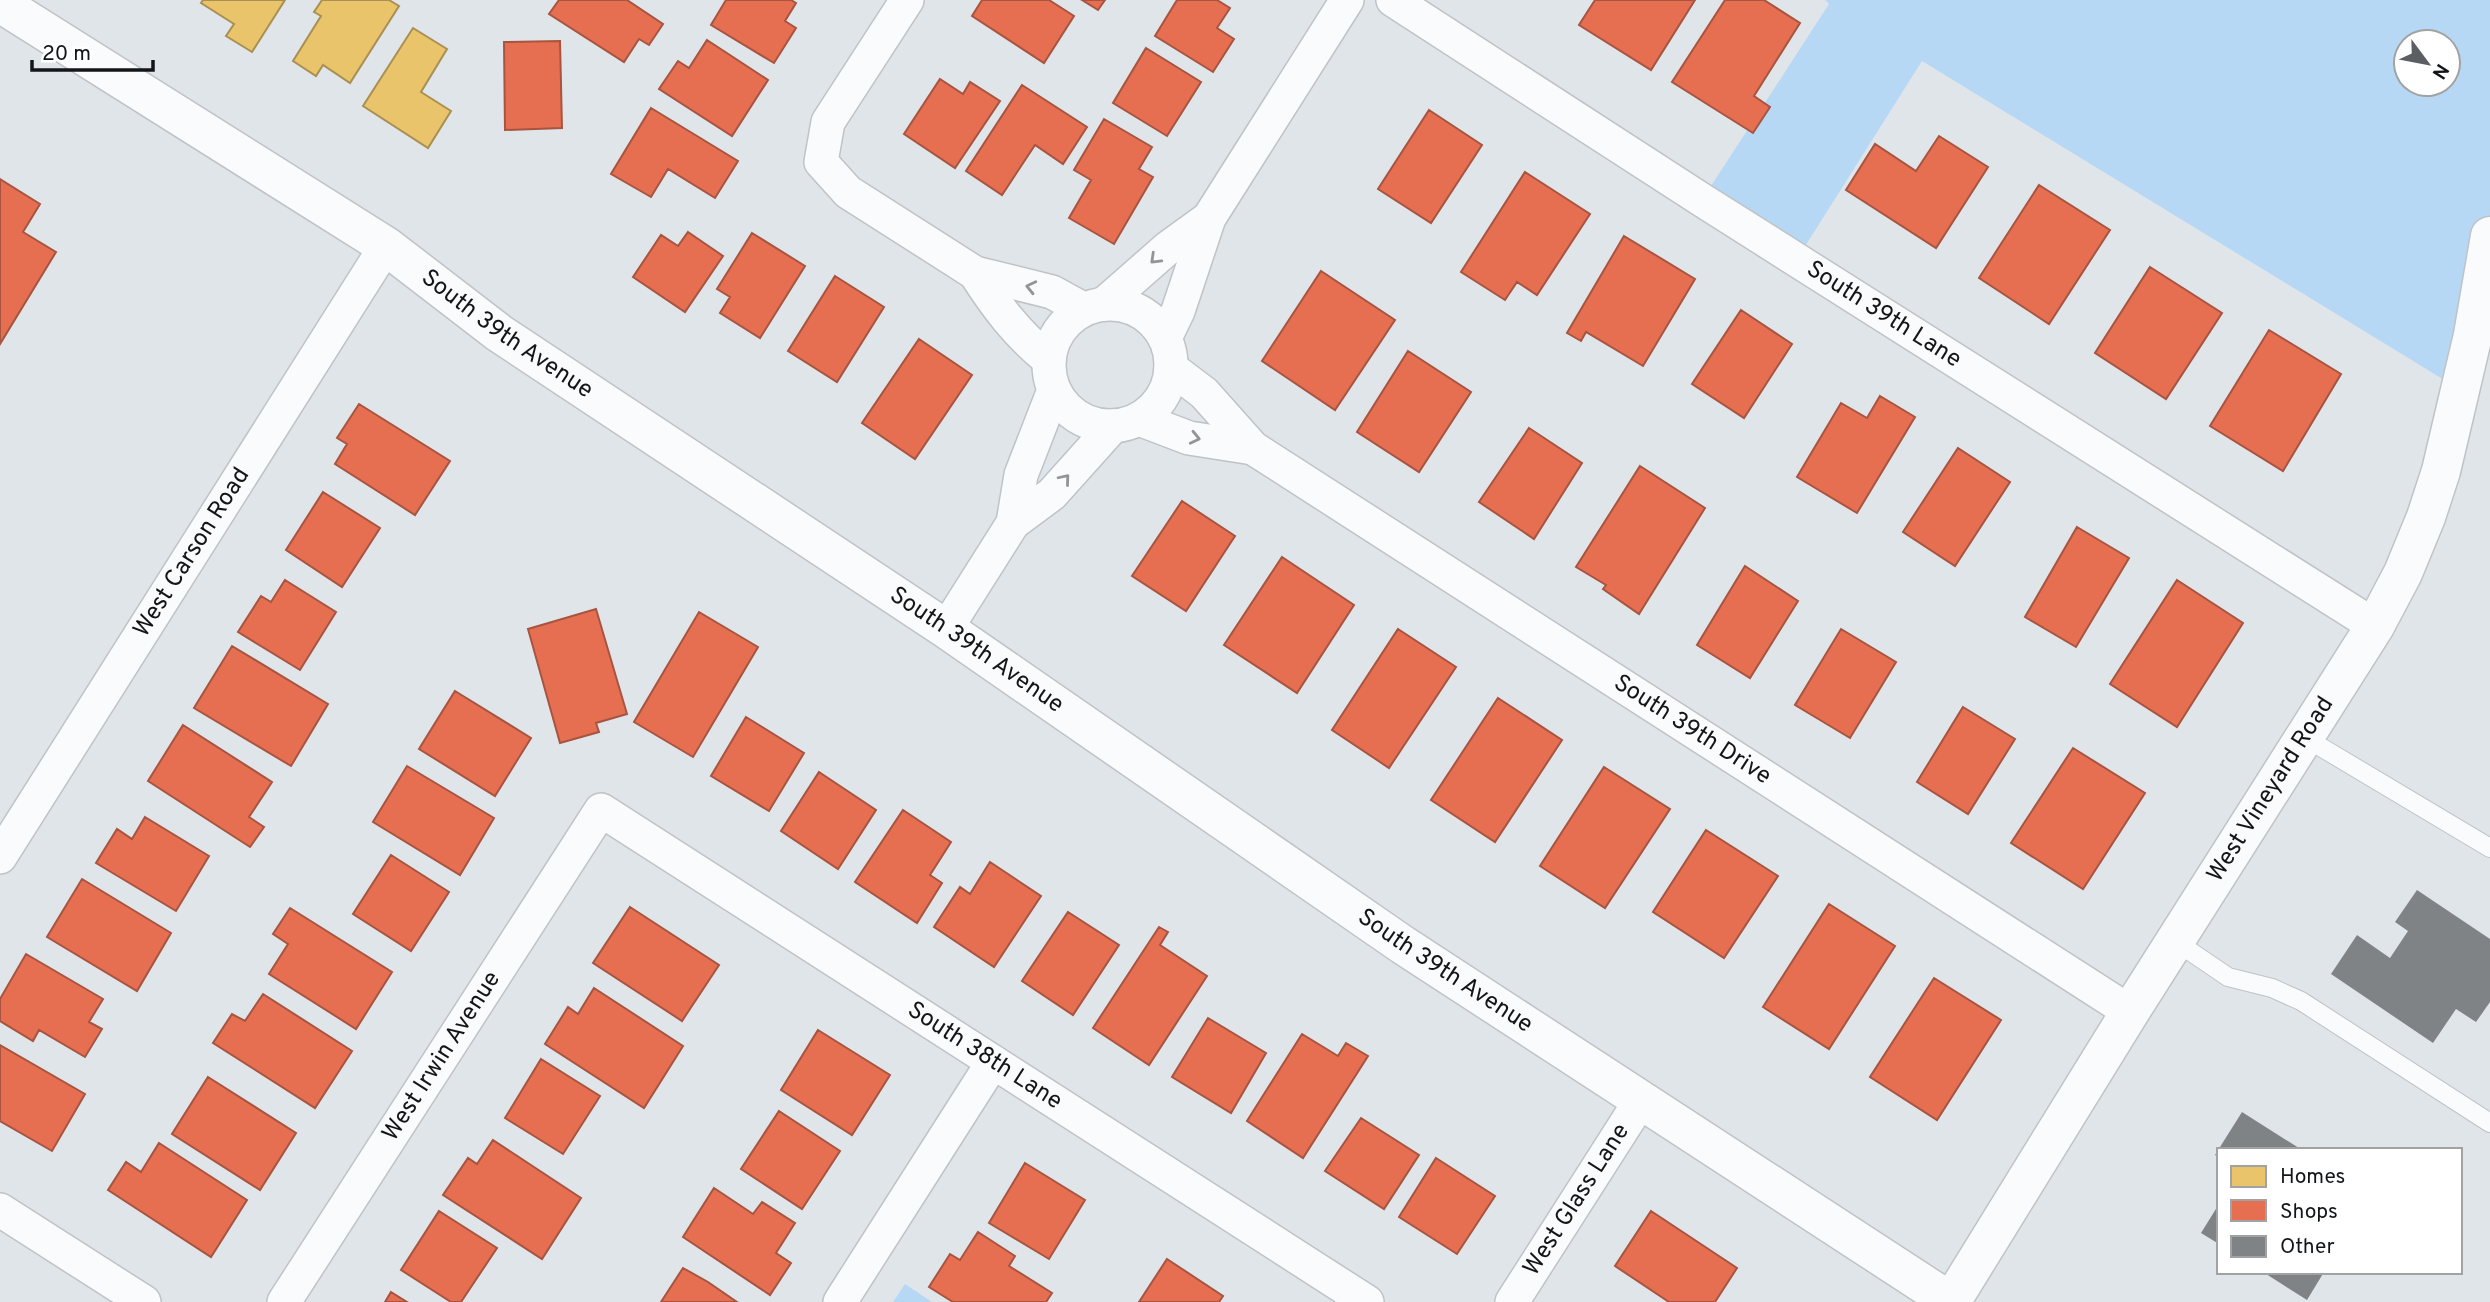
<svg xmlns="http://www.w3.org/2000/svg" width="2490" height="1302" font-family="Overpass,sans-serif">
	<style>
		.green { fill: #b7d8f4; fill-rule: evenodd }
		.homes { fill: #e9c46a; stroke: #a99052; stroke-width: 2 }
		.shops { fill: #e76f51; stroke: #a75440; stroke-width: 2 }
		.building { fill: #808386 }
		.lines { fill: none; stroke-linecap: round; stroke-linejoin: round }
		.lane-casing { stroke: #bfc3c7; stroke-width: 20 }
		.street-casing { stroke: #bfc3c7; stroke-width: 36 }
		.secondary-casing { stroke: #bfc3c7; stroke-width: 41 }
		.lane { stroke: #fafbfc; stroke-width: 18 }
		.street { stroke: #fafbfc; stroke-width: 33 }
		.secondary { stroke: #fafbfc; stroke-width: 38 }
		.oneway { stroke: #929496 }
		.labels { text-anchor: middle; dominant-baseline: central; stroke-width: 7; stroke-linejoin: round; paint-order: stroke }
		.street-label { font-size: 24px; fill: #131619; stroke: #fff }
	</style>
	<rect width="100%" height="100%" fill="#e0e5ea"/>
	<path class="green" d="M1825,0H2490V236L2459,389L1922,61L1797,259L1702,200L1829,4ZM2406,42H2448V84H2406Z
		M905,1284L932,1302H893Z"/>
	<path class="homes" d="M203,0H285L252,52L226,36L234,24L201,3Z
		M322,0H389L399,6L350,83L323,65L316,76L293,61L321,16L314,12Z
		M413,28L447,49L421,92L451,111L428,148L363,106Z"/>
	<path class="shops" d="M559,0H627L663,24L649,45L639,39L624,62L549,14Z
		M726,0H791L796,3L785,21L796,28L774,63L711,25Z
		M982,0H1049L1074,16L1044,63L972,16Z
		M1082,0H1105L1098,10Z
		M1177,0H1217L1230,8L1217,28L1234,39L1213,72L1155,36Z
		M1595,0H1695L1651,70L1579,25Z
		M1725,0H1764L1800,23L1754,96L1770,107L1753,133L1672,82Z
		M707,40L768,80L732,136L659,89L678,61L689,68Z
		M560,41L562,128L505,130L504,42Z
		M1146,48L1201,82L1167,136L1113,103Z
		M940,79L963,94L970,82L1000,101L955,168L904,134Z
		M1022,85L1087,127L1063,164L1035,145L1002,195L966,171Z
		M651,108L738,161L715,198L668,169L651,197L611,174Z
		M1429,110L1482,145L1431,223L1378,189Z
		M1104,119L1152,147L1139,169L1153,177L1114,244L1069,218L1091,180L1074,170Z
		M1939,136L1988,167L1936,248L1846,190L1875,144L1916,171Z
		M1525,172L1590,214L1537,295L1517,282L1505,300L1461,272Z
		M0,179L40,204L23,232L56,252L0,344Z
		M2039,185L2110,230L2049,324L1979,278Z
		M688,232L723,256L685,312L633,277L661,235L678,246Z
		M752,233L805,266L760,338L720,313L730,297L717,289Z
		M1624,236L1695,279L1643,366L1586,332L1581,341L1567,333Z
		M2150,267L2222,313L2166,399L2095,353Z
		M1321,271L1395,320L1335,410L1262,361Z
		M835,276L884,307L837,382L788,351Z
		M1741,310L1792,344L1744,418L1692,384Z
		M2269,330L2341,374L2283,471L2210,426Z
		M919,339L972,375L915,459L862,423Z
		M1408,351L1471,392L1419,472L1357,432Z
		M1880,396L1915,417L1857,513L1797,477L1841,403L1867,418Z
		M359,404L450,461L415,515L335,464L347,444L337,438Z
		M1529,428L1582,463L1534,539L1479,502Z
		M1958,448L2010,482L1955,566L1903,532Z
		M1640,466L1705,508L1639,614L1603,589L1606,585L1576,567Z
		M323,492L380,528L342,587L286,550Z
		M1182,501L1235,536L1186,611L1132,576Z
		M2077,527L2129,558L2076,647L2025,617Z
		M1282,557L1354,605L1297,693L1224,645Z
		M1745,566L1798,601L1750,678L1697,645Z
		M285,580L336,612L300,670L238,632L261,596L271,602Z
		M2177,580L2243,623L2177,727L2110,684Z
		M596,609L627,714L596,723L599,732L560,743L528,629Z
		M699,612L758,647L693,757L634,722Z
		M1398,629L1456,667L1389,768L1332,730Z
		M1841,629L1896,662L1850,738L1795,705Z
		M232,646L328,704L291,766L194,708Z
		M455,691L531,738L495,796L419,749Z
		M1498,698L1562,740L1495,842L1431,800Z
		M1963,707L2015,739L1968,814L1917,782Z
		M746,717L804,753L769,811L711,776Z
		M183,725L272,782L249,817L264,827L250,847L148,781Z
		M2073,748L2145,793L2083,889L2011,843Z
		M407,766L494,818L460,875L373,822Z
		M1604,767L1670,809L1605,908L1540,866Z
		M819,772L876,810L838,869L781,831Z
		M903,810L951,842L930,875L942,883L917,923L855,882Z
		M145,817L209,856L176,911L96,863L117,829L132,839Z
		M1706,830L1778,876L1724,958L1653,912Z
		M391,855L449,892L411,951L353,914Z
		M990,862L1041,896L994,967L934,927L960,887L970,894Z
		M82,879L171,933L137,991L47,937Z
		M1829,904L1895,946L1829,1049L1763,1007Z
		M630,907L719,965L682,1021L593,963Z
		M290,908L392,972L356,1029L269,974L288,944L273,934Z
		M1068,912L1119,945L1073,1015L1022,981Z
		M1159,927L1168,932L1160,945L1207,976L1149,1065L1093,1028Z
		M26,954L103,999L89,1022L102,1029L85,1057L39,1030L33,1041L0,1021V999Z
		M1934,978L2001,1020L1937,1120L1870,1077Z
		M594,988L683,1046L644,1108L545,1044L568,1007L578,1014Z
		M263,994L352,1051L315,1108L213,1043L232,1014L245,1021Z
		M1208,1018L1266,1053L1231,1113L1172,1077Z
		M818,1030L890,1075L852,1135L781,1090Z
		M1302,1034L1338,1056L1346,1043L1368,1056L1303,1158L1247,1121Z
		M0,1045L85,1094L52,1151L0,1121Z
		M541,1059L600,1096L563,1154L505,1118Z
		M208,1077L296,1133L260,1190L172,1134Z
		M779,1111L840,1151L802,1209L741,1169Z
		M1361,1118L1419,1155L1384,1209L1325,1171Z
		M493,1140L581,1198L542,1259L443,1195L468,1158L477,1164Z
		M159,1143L247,1200L211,1257L108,1190L126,1162L141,1172Z
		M1436,1158L1495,1196L1457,1254L1399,1217Z
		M1025,1163L1085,1200L1049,1259L989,1223Z
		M714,1188L753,1214L762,1202L795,1223L776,1253L791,1263L770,1295L683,1237Z
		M439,1211L497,1248L461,1302H451L401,1270Z
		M1651,1211L1737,1268L1715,1302H1669L1615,1266Z
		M978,1232L1015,1256L1009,1266L1052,1293L1046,1302H953L929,1287L950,1254L960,1260Z
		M1167,1259L1223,1296L1219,1302H1139Z
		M683,1268L708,1282L737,1302H661Z
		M391,1292L407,1302H385Z"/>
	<path class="building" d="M2417,890L2490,939V1002L2476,1022L2456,1009L2433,1043L2331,974L2357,935L2390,958L2408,931L2395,922Z
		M2242,1112L2302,1150H2219V1157L2215,1155Z
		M2219,1204V1244L2201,1233Z
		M2263,1272H2324L2307,1300Z"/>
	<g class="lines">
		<g class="lane-casing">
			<path id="lane" d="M2304,737L2490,848
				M2175,941L2228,977L2272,988L2301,1001L2490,1123"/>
		</g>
		<g class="street-casing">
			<g id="street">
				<path d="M907,0L828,122L821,162L848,192L975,273L1052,292L1083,309"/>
				<path id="s1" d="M1393,0L1702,200L2375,626"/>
				<path d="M975,273C996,306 1017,334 1048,359"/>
				<path d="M1104,304L1169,247L1209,218"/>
				<circle cx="1110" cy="365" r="61"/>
				<path d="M1165,338L1178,311L1209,218L1347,0"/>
				<path id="s2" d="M1171,368L1204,393L1253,448L2130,1012"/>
				<path d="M1139,419L1189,438L1253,448"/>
				<path d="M1013,523L1021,475L1054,390"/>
				<path d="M946,629L1013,523L1052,494L1113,426"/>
				<path id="s3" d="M0,857L386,246"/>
				<path d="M0,1210L144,1302"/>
				<path id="s4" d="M284,1302L601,810L1367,1302"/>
				<path d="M840,1302L993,1062"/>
				<path id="s5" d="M1512,1302L1641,1100"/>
			</g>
		</g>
		<g class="secondary-casing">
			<g id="secondary">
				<path id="s6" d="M0,3L386,246L499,333L946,629L1403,945L1951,1302"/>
				<path id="s7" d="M1951,1302L2130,1012L2375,626L2403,573L2426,517L2441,471L2473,335L2490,236"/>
			</g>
		</g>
		<use href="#lane" class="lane"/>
		<use href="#street" class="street"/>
		<use href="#secondary" class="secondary"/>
	</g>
	<defs><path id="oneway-chevron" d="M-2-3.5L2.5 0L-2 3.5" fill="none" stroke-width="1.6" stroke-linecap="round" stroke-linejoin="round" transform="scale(1.75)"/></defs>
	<g class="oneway">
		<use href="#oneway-chevron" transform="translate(1155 259) rotate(136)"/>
		<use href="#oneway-chevron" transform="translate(1031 287) rotate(-167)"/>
		<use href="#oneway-chevron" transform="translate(1195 438) rotate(13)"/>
		<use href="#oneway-chevron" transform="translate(1065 479) rotate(-50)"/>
	</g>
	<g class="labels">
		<g class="street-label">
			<text stroke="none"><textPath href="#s1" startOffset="583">South 39th Lane</textPath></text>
			<text stroke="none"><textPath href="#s6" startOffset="606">South 39th Avenue</textPath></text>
			<text stroke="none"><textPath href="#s3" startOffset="360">West Carson Road</textPath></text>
			<text stroke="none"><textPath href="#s6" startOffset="1172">South 39th Avenue</textPath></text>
			<text stroke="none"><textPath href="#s2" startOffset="637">South 39th Drive</textPath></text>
			<text stroke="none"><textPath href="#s7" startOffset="604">West Vineyard Road</textPath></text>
			<text stroke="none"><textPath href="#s6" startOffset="1740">South 39th Avenue</textPath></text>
			<text stroke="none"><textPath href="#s4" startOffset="292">West Irwin Avenue</textPath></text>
			<text stroke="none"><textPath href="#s4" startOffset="1041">South 38th Lane</textPath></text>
			<text stroke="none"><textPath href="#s5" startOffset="121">West Glass Lane</textPath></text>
		</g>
	</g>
	<rect x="2217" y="1148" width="245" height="126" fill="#ffffff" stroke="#a1a2a3" stroke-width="2"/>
	<rect x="2231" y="1166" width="35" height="21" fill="#e9c46a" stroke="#a1a2a3" stroke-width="2"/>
	<text x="2280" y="1183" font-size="21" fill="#131619">Homes</text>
	<rect x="2231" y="1200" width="35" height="21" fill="#e76f51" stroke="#a1a2a3" stroke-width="2"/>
	<text x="2280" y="1218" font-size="21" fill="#131619">Shops</text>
	<rect x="2231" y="1236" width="35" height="21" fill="#808386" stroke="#a1a2a3" stroke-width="2"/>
	<text x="2280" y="1253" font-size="21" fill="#131619">Other</text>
	<g transform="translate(2427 63) rotate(122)"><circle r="33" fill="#ffffff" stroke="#a1a2a3" stroke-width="2"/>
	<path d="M0-5L12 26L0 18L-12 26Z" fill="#5b5e62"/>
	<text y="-10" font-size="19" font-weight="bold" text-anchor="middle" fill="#131619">N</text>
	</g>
	<path d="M32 60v10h121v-10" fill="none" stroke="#131619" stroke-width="3.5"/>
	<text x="42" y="60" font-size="21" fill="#131619" stroke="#ffffff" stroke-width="5" paint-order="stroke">20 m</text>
</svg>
